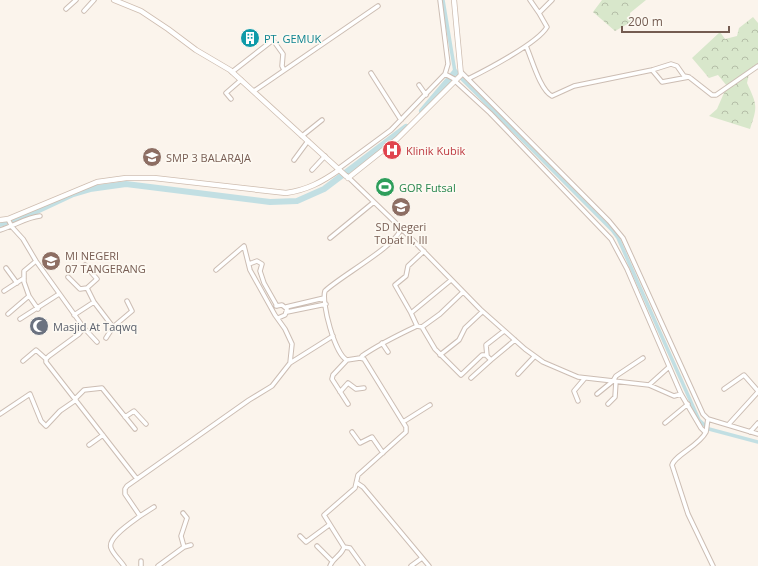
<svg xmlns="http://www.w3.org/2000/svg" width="758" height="566" font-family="'Open Sans',sans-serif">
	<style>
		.forest { fill: url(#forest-crowns) }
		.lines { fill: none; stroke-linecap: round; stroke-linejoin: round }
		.canal { stroke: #c2dfe3; stroke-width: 3.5 }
		.river { stroke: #c2dfe3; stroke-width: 6 }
		.street-casing { stroke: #ccbdb3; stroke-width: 5.5 }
		.secondary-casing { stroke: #cebdb0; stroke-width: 6 }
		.street { stroke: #fff; stroke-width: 3.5 }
		.secondary { stroke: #fff; stroke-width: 4.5 }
		.labels { text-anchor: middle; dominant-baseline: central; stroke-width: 3.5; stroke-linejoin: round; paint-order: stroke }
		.culture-label { font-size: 11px; fill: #0d838f; stroke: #fdf9f2; text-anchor: start }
		.health-label { font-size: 11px; fill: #be3a42; stroke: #fdf9f2; text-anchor: start }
		.education-label { font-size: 11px; fill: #785e54; stroke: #fdf9f2; text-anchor: start }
		.leisure-label { font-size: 11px; fill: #27864d; stroke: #fdf9f2; text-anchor: start }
		.worship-label { font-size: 11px; fill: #5b616d; stroke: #fdf9f2; text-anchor: start }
	</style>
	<defs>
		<pattern id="forest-crowns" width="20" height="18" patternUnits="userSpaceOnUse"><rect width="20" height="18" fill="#d8e7cb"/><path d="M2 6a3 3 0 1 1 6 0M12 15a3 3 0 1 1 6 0" fill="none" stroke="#b4bea7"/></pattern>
	</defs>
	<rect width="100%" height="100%" fill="#fbf4ec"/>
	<path class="forest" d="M602,0H646L630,13L631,22L615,31L593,12Z
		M753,17L758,23V68L749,74L747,83C757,105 758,106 750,129L709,116L717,109L727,86L718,75L709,78L692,58L720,32L725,39L737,36L739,28Z"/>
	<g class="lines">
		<path class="canal" d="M443,0L455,72L612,230L618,238L699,420L709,429L758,442"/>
		<path class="river" d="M422,111L455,72
			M0,224L26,216L73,194L90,189L126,184L270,202L297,201L324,189L406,127"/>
		<g class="street-casing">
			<path id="street" d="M530,0L539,13
				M66,9L76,0
				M84,11L94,0
				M526,46C532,59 540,90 552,96L574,86L652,70L671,64L677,66L684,76L689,77
				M652,70L662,82L689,77L712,95H716L758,66
				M232,72L273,40L283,54L282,66L284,70
				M371,73L401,120
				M462,73L609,221L623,238L703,414L708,419L758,434
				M445,74L456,80
				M468,79C486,70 538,43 547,27L539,13L552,0
				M455,81L490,113L611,239L627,269L681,394L701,428L705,432
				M419,85L426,95
				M254,91L378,6
				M231,99L226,93L241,80
				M302,136L322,120
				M294,160L308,141
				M338,169L391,130L445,74L448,64L440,0
				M312,170L325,156
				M8,219L12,227L23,239L36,261L84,328L79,334L49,356L46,359V362L137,479
				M401,228L480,309L525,349L543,362L578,377L649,385L674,396L681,394
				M0,230C14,226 27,217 40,216
				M330,238L374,202
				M249,264L257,261L262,264L260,271L264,283L277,306
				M85,265L97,279L87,288L94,302
				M6,268L17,283
				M216,270L244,246L250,270L275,315L285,329L292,344L290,363
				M68,277L80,289L87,288
				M4,291L24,278
				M29,296L38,309
				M276,306L282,305L287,309L285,315L278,318
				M286,307L324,298
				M287,312L326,304
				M411,313L395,285L406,276L408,266L424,251
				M8,314L29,296L24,282V271L36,261
				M74,315L94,302L113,327
				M20,319L59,294
				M417,326L411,313L451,280
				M422,327L435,349L461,375L482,355H486L491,360L515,340
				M84,328L97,342
				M106,338L113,327L132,311L127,301
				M382,343L388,352
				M440,355L459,340L465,328L482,312
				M487,356L486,345L504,331
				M361,358L362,356C379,344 398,335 417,326L422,327L440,314L463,292
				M347,360L333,375L332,379L348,404
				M23,361L36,350L46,359
				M518,374L534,357
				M471,378L491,360
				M649,385L669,367
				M724,389L744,375L758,391
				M340,392L348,383L356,389L364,388
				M597,394L613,381L616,376L643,358
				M75,399L84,390L102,388L135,429
				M578,401L574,391L585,378
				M608,404L615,397L616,381
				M0,414L30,394L41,421L46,426L60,411L76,400
				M125,417L134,411L146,424
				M708,419C707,423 707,428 706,432C699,446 675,455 672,465L688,514L713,566
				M403,422L430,405
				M665,423L688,404
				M728,425L758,392
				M352,432L360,443L372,437L383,453
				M750,432L758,423
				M89,445L103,435
				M357,483L363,487L429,566
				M183,513L187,518L181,536L184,547
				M140,516L154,507
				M300,536L306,542L329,525
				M317,546L332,561
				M344,547L350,548L363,566
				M141,561V566
				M124,566C120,560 113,554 111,548C107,538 132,522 140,516L125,494V489L127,486L249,400L272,386L290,363L333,336
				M158,566L184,547L191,545
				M330,566C333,558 342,555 344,547L324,515L355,488L358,475L406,432V427L364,359L360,358L347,360C335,355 321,302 325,291C339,277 398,245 401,228L347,176
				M411,566L422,558"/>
		</g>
		<g class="secondary-casing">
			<path id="secondary" d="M114,0L141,11L168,29L196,50L230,70L346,176
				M348,178L397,139L461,75L454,0
				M0,220L8,219L97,182L126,178H154L286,193C307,190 322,182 339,170"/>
		</g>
		<use href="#street" class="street"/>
		<use href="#secondary" class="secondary"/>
	</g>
	<defs>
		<g id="building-disc" transform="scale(1)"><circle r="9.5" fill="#0f9aa8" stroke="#fdf9f2"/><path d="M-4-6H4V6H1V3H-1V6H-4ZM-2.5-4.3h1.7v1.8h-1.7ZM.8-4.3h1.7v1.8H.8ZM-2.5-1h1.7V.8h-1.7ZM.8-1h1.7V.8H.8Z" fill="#fff"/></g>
		<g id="hospital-disc" transform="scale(1)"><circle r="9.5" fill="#e0444e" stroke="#fdf9f2"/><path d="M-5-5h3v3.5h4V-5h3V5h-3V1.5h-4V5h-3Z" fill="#fff"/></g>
		<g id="school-disc" transform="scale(1)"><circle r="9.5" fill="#8d6e63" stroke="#fdf9f2"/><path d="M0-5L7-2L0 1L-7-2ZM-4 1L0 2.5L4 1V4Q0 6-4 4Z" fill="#fff"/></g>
		<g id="stadium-disc" transform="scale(1)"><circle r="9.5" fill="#2e9e5b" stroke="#fdf9f2"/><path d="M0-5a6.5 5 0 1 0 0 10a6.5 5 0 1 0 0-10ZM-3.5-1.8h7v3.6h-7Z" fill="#fff"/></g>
		<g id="mosque-disc" transform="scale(1)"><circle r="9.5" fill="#6b7280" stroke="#fdf9f2"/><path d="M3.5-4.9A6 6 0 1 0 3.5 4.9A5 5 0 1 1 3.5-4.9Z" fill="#fff"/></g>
	</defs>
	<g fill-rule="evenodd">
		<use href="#building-disc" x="250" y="38"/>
		<use href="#hospital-disc" x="392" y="150"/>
		<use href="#school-disc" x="152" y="157"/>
		<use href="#stadium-disc" x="385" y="187"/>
		<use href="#school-disc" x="401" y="207"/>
		<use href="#school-disc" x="51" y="261"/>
		<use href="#mosque-disc" x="39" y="326"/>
	</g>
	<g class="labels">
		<g class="culture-label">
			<text x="264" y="38">PT. GEMUK</text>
		</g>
		<g class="health-label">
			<text x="406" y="150">Klinik Kubik</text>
		</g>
		<g class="education-label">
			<text x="166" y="157">SMP 3 BALARAJA</text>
			<text x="401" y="226" text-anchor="middle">SD Negeri<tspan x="401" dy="13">Tobat II, III</tspan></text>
			<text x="65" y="255">MI NEGERI<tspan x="65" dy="13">07 TANGERANG</tspan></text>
		</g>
		<g class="leisure-label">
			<text x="399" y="187">GOR Futsal</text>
		</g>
		<g class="worship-label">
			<text x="53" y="326">Masjid At Taqwq</text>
		</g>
	</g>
	<path d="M622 26v6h107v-6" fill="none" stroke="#745c51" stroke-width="2"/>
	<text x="628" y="26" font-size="12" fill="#745c51" stroke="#fdf9f2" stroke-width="3" paint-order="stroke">200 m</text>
</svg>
